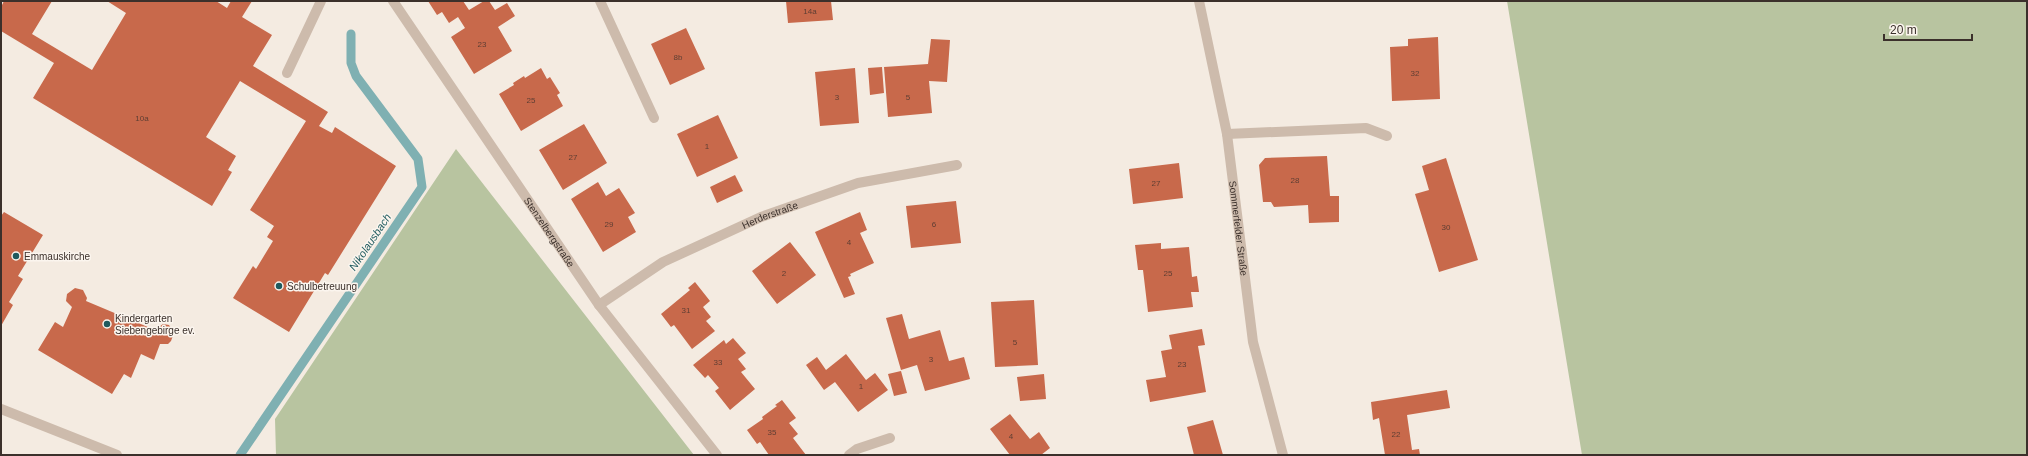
<svg xmlns="http://www.w3.org/2000/svg" width="2028" height="456" font-family="Helvetica,sans-serif">
	<style>
		.green { fill: #b8c4a0 }
		.lines { fill: none; stroke-linecap: round; stroke-linejoin: round }
		.stream { stroke: #7fb0b2; stroke-width: 9 }
		.building { fill: #c8694b }
		.lane { stroke: #cdbbac; stroke-width: 10 }
		.street { stroke: #cdbbac; stroke-width: 10 }
		.poi-dot { fill: #1f5a5e; stroke: #fbf5ee; stroke-width: 1.5 }
		.labels { text-anchor: middle; dominant-baseline: central; stroke-width: 3; stroke-linejoin: round; paint-order: stroke }
		.number-label { font-size: 8px; fill: #5e3e33 }
		.street-label { font-size: 10px; fill: #3b302b; stroke: #fbf5ee }
		.poi-label { font-size: 10px; fill: #3b302b; stroke: #fbf5ee; text-anchor: start }
		.water-label { font-size: 11px; font-style: italic; fill: #1f5a5e; stroke: #fbf5ee }
	</style>
	<rect width="100%" height="100%" fill="#f4ebe1"/>
	<path class="green" d="M1507,1H2027V455H1582Z
		M456,149L694,455H276L275,419Z"/>
	<g class="lines">
		<path class="stream" d="M240,455L422,187L418,159L356,76L351,63V34"/>
	</g>
	<path class="building" d="M4,1H52L32,34L92,70L126,13L107,1H216L227,8L231,1H252L242,17L272,35L253,66L328,112L319,126L332,133L335,127L396,166L328,275L325,273L289,332L233,298L253,266L256,269L273,241L267,237L274,226L250,210L306,121L240,81L206,137L236,156L228,170L232,172L212,206L33,98L54,63L1,31V7Z
		M428,1H463L469,10L484,1H489L495,10L507,3L515,16L498,27L512,51L474,74L451,37L465,28L458,17L449,23L442,12L437,15Z
		M786,1H831L833,20L788,23Z
		M686,28L705,69L670,85L651,44Z
		M1438,37L1440,99L1392,101L1390,47L1408,46V39Z
		M931,39L950,40L947,82L929,81L932,113L888,117L884,67L928,64Z
		M882,67L884,93L870,95L868,68Z
		M541,68L547,79L550,77L560,93L557,95L563,106L521,131L499,94L514,85L513,83L524,76L525,78Z
		M855,68L859,123L820,126L815,72Z
		M718,115L738,158L697,177L677,134Z
		M584,124L607,163L563,190L539,150Z
		M1327,156L1330,196H1339V222L1309,223L1308,205L1274,207L1271,202H1263L1259,165L1265,158Z
		M1446,158L1478,260L1439,272L1415,194L1429,190L1422,166Z
		M1179,163L1183,198L1133,204L1129,169Z
		M735,175L743,191L717,203L710,187Z
		M598,182L606,196L619,188L635,213L628,217L636,232L603,252L571,199Z
		M956,201L961,243L911,248L906,206Z
		M4,212L43,235L18,276L23,279L9,302L13,305L1,326V216Z
		M860,212L867,230L860,233L874,263L850,274L851,276L848,277L855,294L844,298L815,232Z
		M790,242L816,275L777,304L752,271Z
		M1161,243V249L1189,247L1192,277L1197,276L1199,292H1191L1193,307L1148,312L1143,270H1138L1135,245Z
		M695,282L710,301L703,307L711,317L706,321L715,331L692,349L674,325L671,327L661,314L690,290L688,288Z
		M75,288L83,290L87,298L86,301L155,330L163,324L169,325L174,333L171,341L168,344H160L154,360L141,354L131,378L124,374L112,394L38,350L55,322L63,327L72,307L66,301L67,294Z
		M1034,300L1038,365L995,367L991,302Z
		M902,314L909,339L940,330L949,361L964,357L970,379L925,391L917,365L901,370L886,318Z
		M1202,329L1205,345L1198,346L1206,392L1150,402L1146,380L1166,377L1161,351L1172,349L1169,335Z
		M733,338L746,353L738,359L746,369L741,372L755,389L730,410L715,391L719,388L708,375L705,378L693,365L724,340L726,344Z
		M846,354L866,380L875,373L888,390L858,412L835,382L824,390L806,365L817,357L826,370Z
		M901,371L907,393L894,396L888,374Z
		M1044,374L1046,399L1020,401L1017,377Z
		M1447,390L1450,408L1407,415L1412,450L1419,449L1420,455H1385L1379,418L1373,420L1371,402Z
		M782,400L796,418L789,423L798,434L793,438L806,455H769L760,442L757,444L747,430L763,419L762,417L777,406L775,405Z
		M1010,414L1030,439L1039,432L1050,448L1041,455H1010L990,429Z
		M1213,420L1223,455H1194L1187,427Z"/>
	<g class="lines">
		<path class="lane" d="M600,1L654,118
			M287,73L321,1
			M1227,134L1366,128L1387,136
			M1,409L117,455"/>
		<g class="street">
			<path id="s1" d="M393,1L599,305L717,455"/>
			<path id="s2" d="M1199,1L1227,134L1253,342L1283,455"/>
			<path id="s3" d="M599,305L663,262L761,217L858,183L957,165"/>
			<path d="M849,455L857,449L890,438"/>
		</g>
	</g>
	<g class="poi-dot">
		<circle cx="16" cy="256" r="4"/>
		<circle cx="279" cy="286" r="4"/>
		<circle cx="107" cy="324" r="4"/>
	</g>
	<g class="labels">
		<g class="number-label">
			<text x="810" y="11">14a</text>
			<text x="482" y="44">23</text>
			<text x="678" y="57">8b</text>
			<text x="1415" y="73">32</text>
			<text x="837" y="97">3</text>
			<text x="908" y="97">5</text>
			<text x="531" y="100">25</text>
			<text x="142" y="118">10a</text>
			<text x="707" y="146">1</text>
			<text x="573" y="157">27</text>
			<text x="1295" y="180">28</text>
			<text x="1156" y="183">27</text>
			<text x="609" y="224">29</text>
			<text x="934" y="224">6</text>
			<text x="1446" y="227">30</text>
			<text x="849" y="242">4</text>
			<text x="784" y="273">2</text>
			<text x="1168" y="273">25</text>
			<text x="686" y="310">31</text>
			<text x="1015" y="342">5</text>
			<text x="931" y="359">3</text>
			<text x="718" y="362">33</text>
			<text x="1182" y="364">23</text>
			<text x="861" y="386">1</text>
			<text x="772" y="432">35</text>
			<text x="1396" y="434">22</text>
			<text x="1011" y="436">4</text>
		</g>
		<g class="street-label">
			<text stroke="none"><textPath href="#s3" startOffset="194">Herderstraße</textPath></text>
			<text stroke="none"><textPath href="#s2" startOffset="231">Sommerfelder Straße</textPath></text>
			<text stroke="none"><textPath href="#s1" startOffset="279">Stenzelbergstraße</textPath></text>
		</g>
		<g class="poi-label">
			<text x="24" y="256">Emmauskirche</text>
			<text x="287" y="286">Schulbetreuung</text>
			<text x="115" y="318">Kindergarten<tspan x="115" dy="12">Siebengebirge ev.</tspan></text>
		</g>
		<g class="water-label">
			<text transform="translate(370 242) rotate(-56)">Nikolausbach</text>
		</g>
	</g>
	<rect width="2028" height="456" fill="none" stroke="#3b302b" stroke-width="4"/>
	<path d="M1884 34v6h88v-6" fill="none" stroke="#3b302b" stroke-width="2"/>
	<text x="1890" y="34" font-size="12" fill="#3b302b" stroke="#fbf5ee" stroke-width="3" paint-order="stroke">20 m</text>
</svg>
